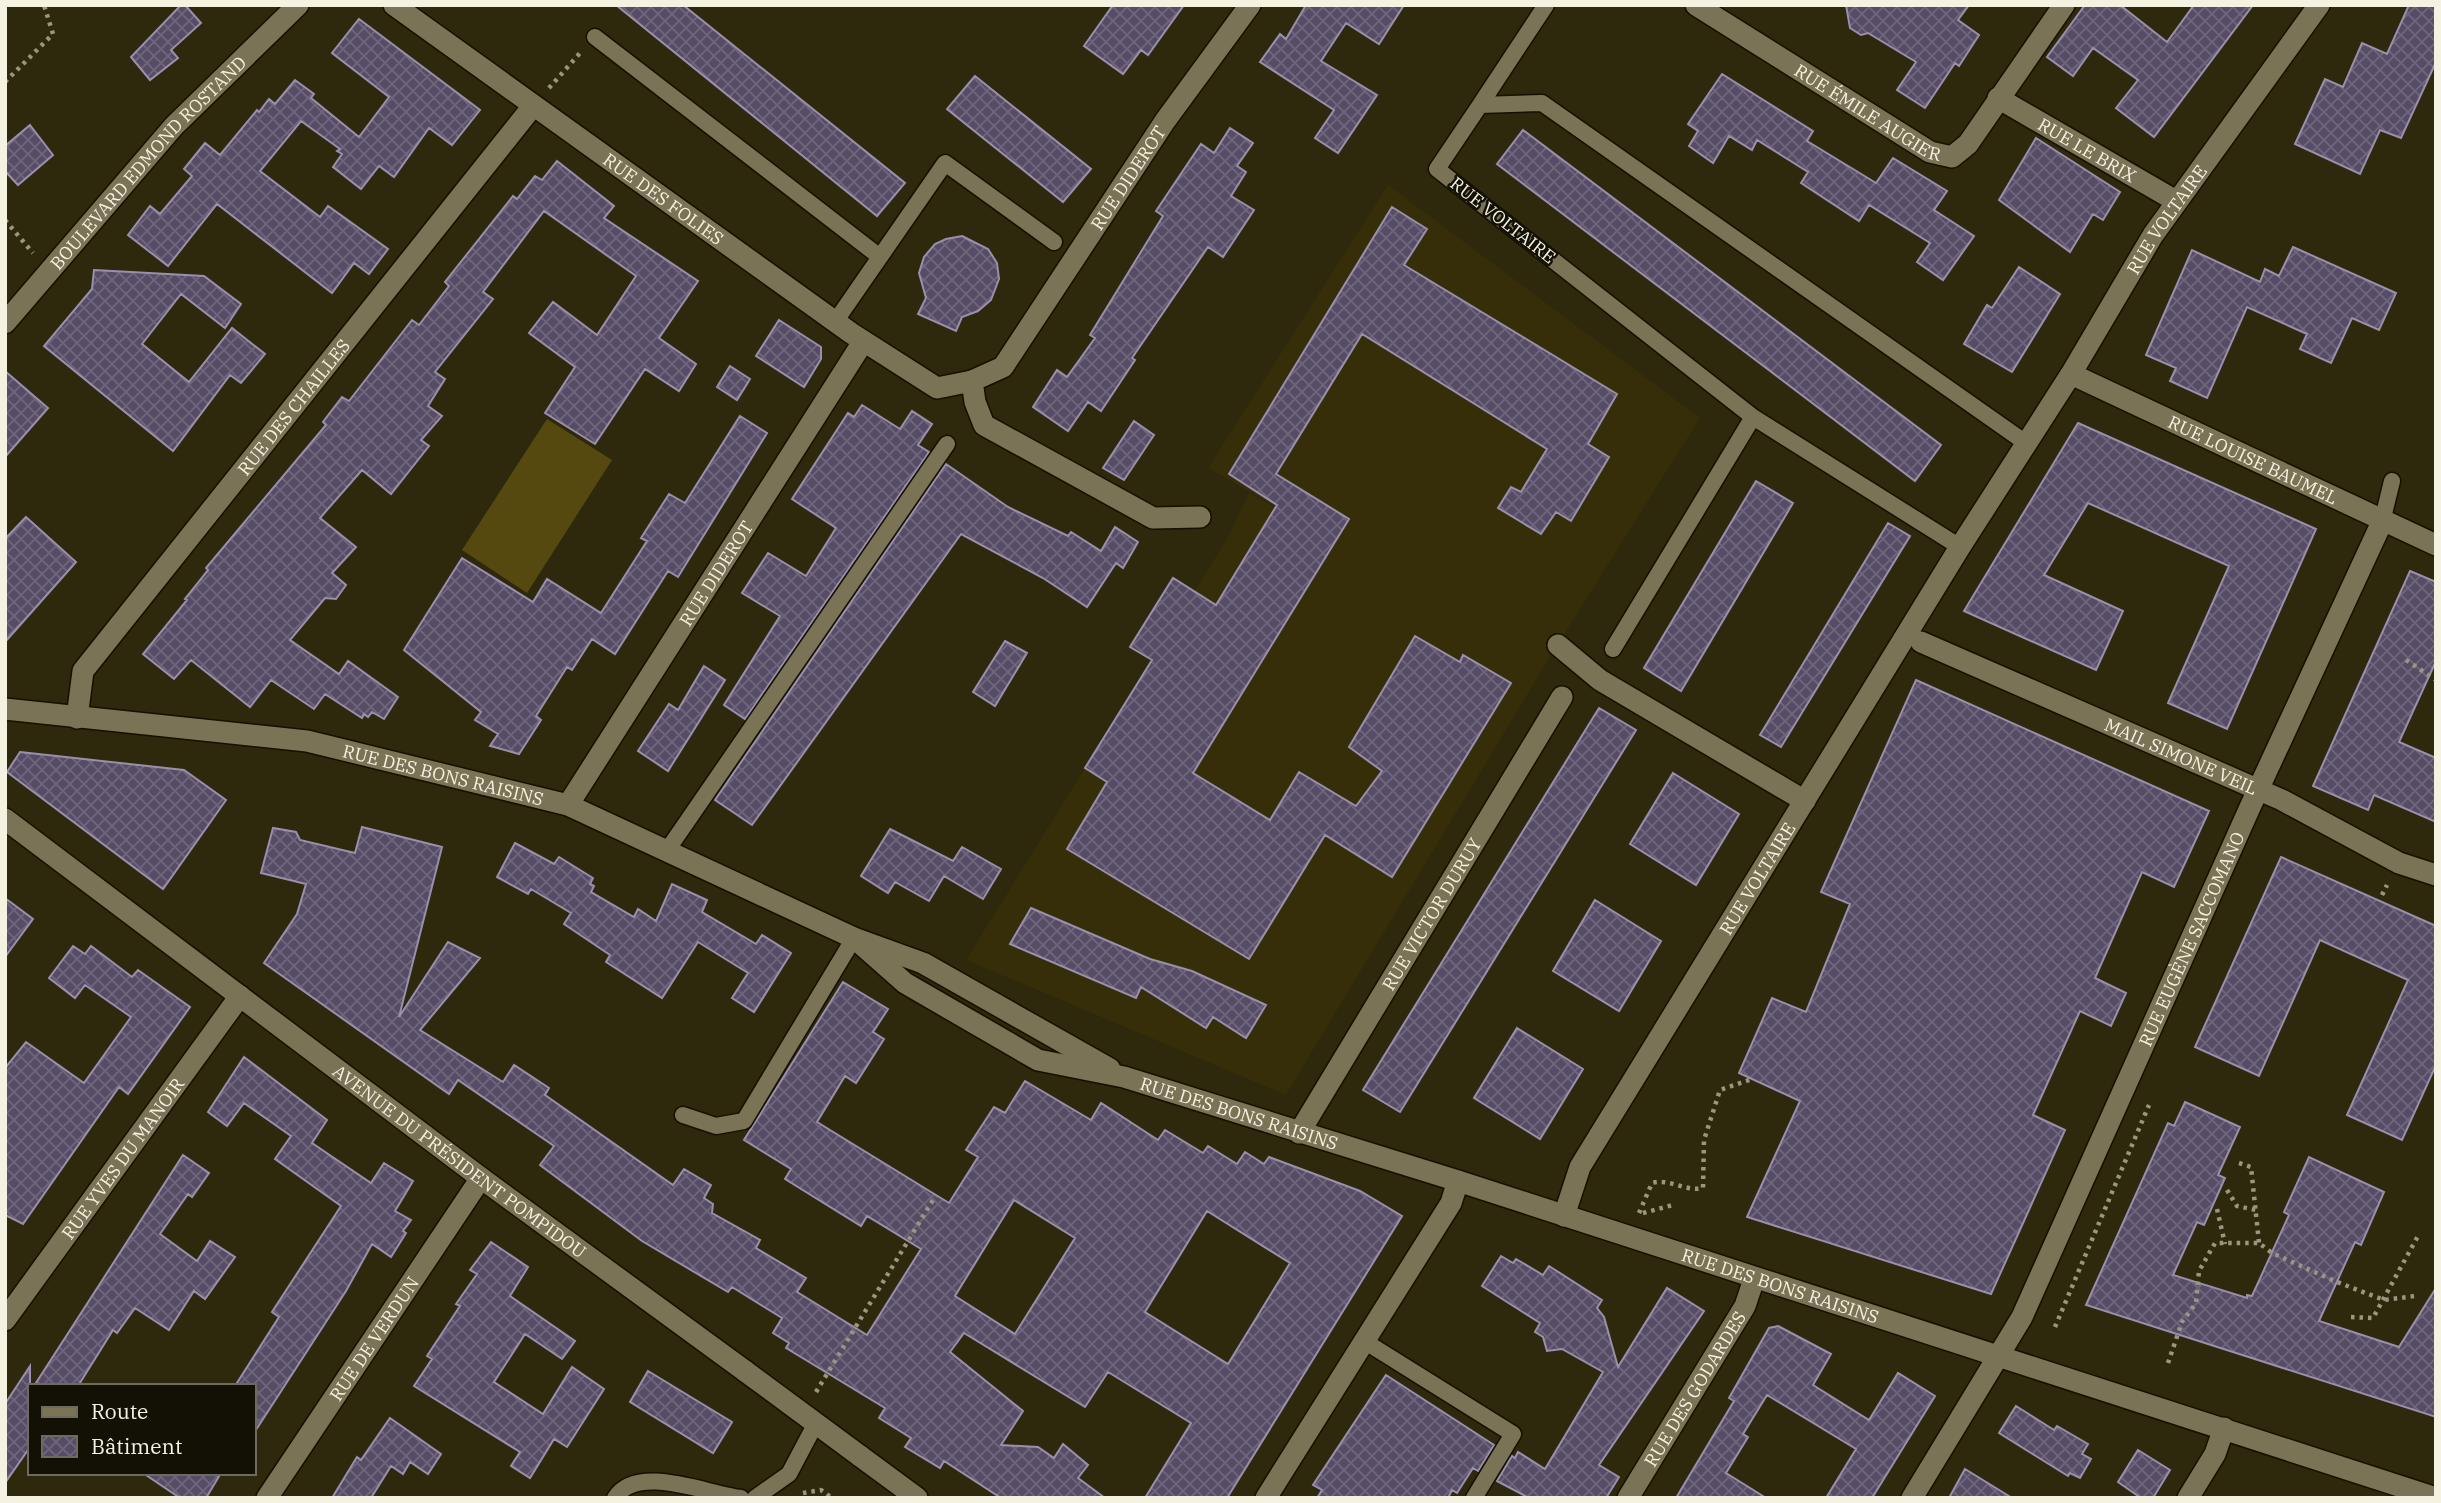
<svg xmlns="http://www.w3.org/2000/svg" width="2441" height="1503" font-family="'IBM Plex Serif',serif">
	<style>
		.built { fill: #362e08 }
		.garden { fill: #564910 }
		.building { fill: url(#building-cross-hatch); stroke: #9a8fac; stroke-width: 2; fill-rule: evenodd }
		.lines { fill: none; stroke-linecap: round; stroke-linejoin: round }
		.service-casing { stroke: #161000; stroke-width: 19 }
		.pedestrian-casing { stroke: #161000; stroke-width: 24 }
		.minor-casing { stroke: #161000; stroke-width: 24 }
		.tertiary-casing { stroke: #161000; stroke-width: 24 }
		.path { stroke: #9b9681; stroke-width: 4.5; stroke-dasharray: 3.5 5; stroke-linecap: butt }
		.service { stroke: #7a7356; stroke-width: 16 }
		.pedestrian { stroke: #7a7356; stroke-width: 21 }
		.minor { stroke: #7a7356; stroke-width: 21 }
		.tertiary { stroke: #7a7356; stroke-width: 21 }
		.labels { text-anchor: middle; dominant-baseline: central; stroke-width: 5; stroke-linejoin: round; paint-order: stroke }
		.street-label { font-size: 18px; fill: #f6f2e2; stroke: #131106 }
	</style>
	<defs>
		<pattern id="building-cross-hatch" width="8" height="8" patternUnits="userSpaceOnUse" patternTransform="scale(1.75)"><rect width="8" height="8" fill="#574c66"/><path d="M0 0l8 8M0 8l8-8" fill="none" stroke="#70667c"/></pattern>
	</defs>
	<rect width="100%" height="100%" fill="#2e280c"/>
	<path class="built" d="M1388,185L1700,418L1548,660L1286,1095L966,960L1228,537L1249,493L1366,558L1208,468Z"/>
	<path class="garden" d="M547,419L612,460L527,593L462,550Z"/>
	<path class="building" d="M181,5H185L201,23L171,50L178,58L150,80L131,57Z
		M616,5H683L905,183L877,216Z
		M1113,5H1184L1148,55L1141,50L1123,74L1084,46Z
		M1306,5H1404L1379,44L1346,23L1321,61L1377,95L1338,153L1315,138L1334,110L1260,62L1280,34L1286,39Z
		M1846,5H1969L1958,20L1979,35L1959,66L1955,63L1925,108L1897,90L1916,62L1868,33L1861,35L1850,28Z
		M2085,5H2120L2167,42L2194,5H2253L2154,137L2116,108L2138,80L2093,48L2073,76L2047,57Z
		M2409,5H2436V62L2401,138L2380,130L2360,174L2295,144L2325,79L2343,87L2362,43L2387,54Z
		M359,19L480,110L452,145L429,128L394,177L379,166L361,189L333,167L342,154L337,151L340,149L301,121L260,171L320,217L328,206L388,249L369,274L354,263L332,293L217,204L168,266L128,235L150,206L160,214L192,176L184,169L205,143L220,155L257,110L259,112L269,99L275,104L295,80L314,94L311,98L359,137L389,97L332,53Z
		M1722,74L1813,131L1807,141L1876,183L1893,158L1947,191L1934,210L1974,236L1943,280L1917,262L1930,243L1869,205L1859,221L1801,183L1808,172L1757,140L1752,150L1729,136L1713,163L1689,146L1698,131L1688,124Z
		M975,76L1091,169L1063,202L947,109Z
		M30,125L53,155L18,185L5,171V146Z
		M1230,128L1253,143L1237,166L1246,172L1231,196L1254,210L1223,257L1208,247L1132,358L1135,360L1101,411L1088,402L1068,431L1033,407L1057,370L1067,377L1095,338L1090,335L1163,216L1156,211L1201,144L1214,153Z
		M1523,130L1941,445L1915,481L1497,164Z
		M2036,138L2120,192L2103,220L2093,214L2070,252L1999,200Z
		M557,161L614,206L604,218L698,281L659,338L696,364L679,391L645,369L595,444L545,413L575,367L529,333L553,302L597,335L636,276L544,211L483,292L493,299L435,372L445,379L428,406L442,416L421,440L429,446L391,494L362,470L320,518L356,547L332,573L346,585L336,599L325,598L290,640L339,674L348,661L398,697L384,719L372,712L368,717L364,714L362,718L325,694L314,709L271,680L250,707L191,660L174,679L143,654L187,600L185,599L208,570L206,568L326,425L323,422L342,397L349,401L412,320L419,325L449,286L445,282L513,196L517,199L535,176L542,180Z
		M1392,207L1427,229L1404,265L1617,394L1588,444L1609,457L1571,521L1556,512L1541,534L1498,508L1511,487L1521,492L1547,449L1362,334L1276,474L1349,519L1193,773L1270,820L1299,772L1356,806L1382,771L1349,747L1415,636L1460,662L1463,655L1511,683L1392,877L1325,835L1249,959L1067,849L1107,782L1085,768L1152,660L1130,647L1173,578L1216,605L1277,505L1229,474Z
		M962,236L988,249L997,263L999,279L991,300L978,311L962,317L956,331L918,314L926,298L919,273L924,257L935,244L946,239Z
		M2293,247L2396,293L2379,330L2352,318L2331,363L2300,349L2307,334L2247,307L2207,398L2170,381L2176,368L2146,355L2192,250L2260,282L2265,269L2279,276Z
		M2019,267L2060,294L2012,372L1964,344L1987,305L1992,308Z
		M94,270L204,276L241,304L225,328L181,294L142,344L189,382L232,328L265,354L241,383L230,375L173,451L44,346L92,289Z
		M779,320L821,347V359L804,387L756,356Z
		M730,366L750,379L737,400L717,387Z
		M5,371L48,408L5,457Z
		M862,405L900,429L912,411L932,424L918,445L929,452L745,719L724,705L780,616L742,593L768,553L806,576L836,528L792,499L848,413L854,417Z
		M740,416L767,433L678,577L668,571L615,654L592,639L572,670L567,667L536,716L541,720L519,754L490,746L498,734L475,720L481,712L404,650L462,558L533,602L547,579L601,613L647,541L641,538L669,494L685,503Z
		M1134,421L1154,435L1124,480L1103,468Z
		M2078,423L2316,529L2227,729L2168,703L2229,566L2088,503L2044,575L2123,611L2096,670L1964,611Z
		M946,464L1008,507L1068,536L1071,532L1101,551L1115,527L1138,542L1123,568L1116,563L1087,607L1043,578L961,534L752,825L715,800Z
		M1756,481L1793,503L1681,691L1644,668Z
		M26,517L76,562L5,642V539Z
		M1888,523L1910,536L1781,747L1760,735Z
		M2410,571L2436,582V661L2399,742L2436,758V822L2374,795L2368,810L2313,786Z
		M1005,641L1027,653L995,706L973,692Z
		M704,666L725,680L668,771L638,751L669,704L678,710Z
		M1916,680L2209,811L2174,887L2142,872L2095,978L2126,993L2111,1026L2080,1011L2033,1115L2065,1130L1991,1294L1747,1217L1800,1101L1739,1073L1772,998L1806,1012L1850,904L1821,892Z
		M1599,708L1636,730L1400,1112L1363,1090Z
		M20,752L184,770L226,800L163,889L7,772Z
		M1673,773L1739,814L1696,885L1630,844Z
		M362,827L442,847L399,1017L448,942L480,958L420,1030L503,1082L514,1065L549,1088L545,1095L673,1185L684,1169L711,1185L704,1198L713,1204L712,1213L760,1240L756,1248L806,1278L797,1292L867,1335L921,1249L867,1216L861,1226L785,1179L791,1169L744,1140L843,982L888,1009L873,1032L884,1039L856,1083L845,1076L817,1122L949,1203L978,1157L966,1150L994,1107L1005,1113L1025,1081L1091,1120L1101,1103L1158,1140L1165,1130L1203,1153L1208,1146L1237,1164L1245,1152L1264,1164L1269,1157L1360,1191L1402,1216L1227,1498H1145L1191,1423L1108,1372L1085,1407L964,1333L950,1352L1023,1411L1001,1445L1038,1447L1054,1458L1063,1444L1088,1465L1078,1478L1105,1498H1001L944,1461L940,1468L905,1447L911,1438L879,1418L885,1408L786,1348L789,1343L773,1333L782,1318L732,1287L728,1292L642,1241L540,1165L554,1146L458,1080L449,1094L264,963L297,914L306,884L261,873L273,828L296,832L300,840L355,853ZM1014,1200L1075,1238L1015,1334L955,1296ZM1207,1211L1290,1263L1228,1364L1145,1312Z
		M890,829L953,861L962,847L1001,869L983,899L944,876L929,901L895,882L888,893L861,876Z
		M515,843L554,864L559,857L593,878L590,884L594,886L591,892L634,917L638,909L656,921L672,884L707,900L702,912L756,944L762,935L791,953L754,1012L732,998L748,973L698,942L662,998L606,962L610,955L564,924L571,913L531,889L528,894L497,877Z
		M2281,857L2436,926V1065L2402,1140L2347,1115L2408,980L2320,940L2259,1076L2195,1047Z
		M5,898L33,919L5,957Z
		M1595,900L1661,941L1619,1011L1553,971Z
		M1031,908L1150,959L1192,971L1266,1005L1246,1038L1213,1017L1206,1028L1141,987L1136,998L1010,944Z
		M73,946L85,954L91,946L132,977L138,970L190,1007L128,1094L119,1087L23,1224L5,1215V1068L26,1042L84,1083L131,1017L85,985L75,998L49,978Z
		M1517,1028L1583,1069L1540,1139L1474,1098Z
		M244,1057L327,1120L312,1143L371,1183L384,1163L413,1181L395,1211L411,1220L403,1231L406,1233L391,1257L372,1244L346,1291L254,1433V1386H235L279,1317L272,1312L341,1206L275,1159L291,1136L244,1103L227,1126L208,1112Z
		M2185,1102L2240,1127L2218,1175L2225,1178L2204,1225L2197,1222L2173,1275L2247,1298V1295L2252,1296L2289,1215L2284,1212L2309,1157L2384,1192L2361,1245L2355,1242L2319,1321L2399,1347L2436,1288V1417L2086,1305L2168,1123L2174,1126Z
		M183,1155L209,1173L192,1197L188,1194L160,1234L197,1261L210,1241L235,1257L205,1299L194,1291L169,1330L135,1308L117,1333L113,1330L78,1386H34Z
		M491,1242L528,1267L510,1296L575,1341L562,1359L525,1334L494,1382L543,1414L572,1367L604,1389L567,1447L554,1439L530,1478L511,1466L520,1452L414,1386L432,1359L427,1356L460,1306L456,1304L477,1274L470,1270Z
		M1501,1256L1513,1263L1516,1259L1543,1275L1549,1266L1602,1300L1597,1308L1604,1317L1618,1367L1667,1288L1704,1311L1599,1465L1619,1477L1606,1498H1529L1497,1481L1512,1456L1515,1458L1518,1452L1545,1469L1603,1372L1562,1349L1547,1351L1543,1337L1535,1332L1540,1323L1482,1286Z
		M1778,1326L1831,1354L1813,1385L1869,1420L1898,1373L1935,1396L1872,1498H1826L1856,1449L1767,1395L1743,1434L1748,1437L1726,1473L1766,1498H1676L1734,1401L1729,1398L1769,1328Z
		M30,1366V1447L5,1483V1404Z
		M648,1371L732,1422L713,1453L630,1402Z
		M1386,1375L1494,1445L1478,1471L1473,1468L1457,1493L1452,1490L1448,1498H1317L1322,1490L1313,1485Z
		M2016,1406L2054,1430L2057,1426L2088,1444L2082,1454L2091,1459L2080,1478L2070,1473L2068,1476L1999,1433Z
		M390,1418L441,1454L428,1474L410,1462L403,1474L391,1466L371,1498H332L357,1457L361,1460Z
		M2138,1450L2170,1470L2153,1498H2141L2118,1482Z
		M1965,1469L2012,1498H1949Z
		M143,1473H221L206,1498H180Z"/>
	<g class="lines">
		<g class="service-casing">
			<path id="service" d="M595,37L880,257
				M1480,105L1546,5
				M835,322L945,163L1054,242
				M2382,522L2392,481
				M1960,547L1753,417L1437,169L1480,105L1542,103L2026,443
				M1613,649L1753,417
				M666,852L947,444
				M683,1115L716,1126L744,1121L854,938
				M1364,1341L1513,1434L1474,1498
				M615,1498C637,1463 707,1494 741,1498
				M755,1498L789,1474L816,1423"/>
		</g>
		<g class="pedestrian-casing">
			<g id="pedestrian">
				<path id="s1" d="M1921,642L2282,800L2399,863L2436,875"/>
			</g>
		</g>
		<g class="minor-casing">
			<g id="minor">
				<path id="s2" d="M394,5L851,333L937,388L972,381L1003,367L1165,121L1250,5"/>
				<path id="s3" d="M1696,5L1930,152L1952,157L1968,144L2064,5"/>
				<path id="s4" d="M1998,98L2176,201"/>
				<path id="s5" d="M5,323L174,126L298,5"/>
				<path id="s6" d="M2071,374L2436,545"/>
				<path d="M972,381L975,402L984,425L1153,518L1200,517"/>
				<path d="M1558,645L1600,680L1805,801"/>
				<path id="s7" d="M5,709L307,741L568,805L854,938L923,963L1110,1069"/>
				<path id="s8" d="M77,718L83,671L533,106"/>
				<path id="s9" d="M568,805L863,342"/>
				<path id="s10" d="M854,938L905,983L1038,1060L1124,1077L1458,1181L2436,1498"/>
				<path id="s11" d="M1299,1133L1562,697"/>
				<path id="s12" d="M1564,1216L1580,1167L1960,547L2071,374L2153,235L2319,5"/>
				<path id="s13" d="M5,1320L240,996"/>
				<path d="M745,1371L860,1456"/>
				<path id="s14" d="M267,1498L481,1178"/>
				<path d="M1266,1498L1451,1203L1458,1181"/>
				<path id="s15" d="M1628,1498L1745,1306L1754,1279"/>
				<path id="s16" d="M1912,1498L2022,1317L2251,805L2382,522"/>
				<path d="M2188,1498L2215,1454L2224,1428"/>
			</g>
		</g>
		<g class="tertiary-casing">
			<g id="tertiary">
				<path id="s17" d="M5,819L481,1178L745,1371"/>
				<path d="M860,1456L917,1498"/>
			</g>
		</g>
		<path class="path" d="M5,82L53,34L44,5
			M549,88L580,53
			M5,220L33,253
			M2406,660L2436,680
			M2382,895L2387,885
			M2239,1163L2251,1167L2259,1243
			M2227,1190L2237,1206L2256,1210
			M2217,1209L2225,1244
			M1639,1213L1652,1183C1670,1178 1685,1192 1703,1188L1704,1140L1720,1090L1752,1079
			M1643,1213L1673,1205
			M2351,1317L2373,1318L2418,1236
			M2055,1327L2149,1105
			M2168,1363L2182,1322L2196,1303L2199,1271L2215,1243H2259L2272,1253L2337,1282L2384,1300L2415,1296
			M816,1392L936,1195
			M803,1493L821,1490L832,1498"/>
		<use href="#service" class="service"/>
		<use href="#pedestrian" class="pedestrian"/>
		<use href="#minor" class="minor"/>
		<use href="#tertiary" class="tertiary"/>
	</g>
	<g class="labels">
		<g class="street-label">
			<text stroke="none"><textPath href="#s3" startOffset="203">RUE ÉMILE AUGIER</textPath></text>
			<text stroke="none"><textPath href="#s4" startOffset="103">RUE LE BRIX</textPath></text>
			<text stroke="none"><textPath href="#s5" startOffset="215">BOULEVARD EDMOND ROSTAND</textPath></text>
			<text stroke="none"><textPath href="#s2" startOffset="961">RUE DIDEROT</textPath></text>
			<text stroke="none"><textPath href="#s2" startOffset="332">RUE DES FOLIES</textPath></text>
			<text transform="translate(1503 220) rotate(38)">RUE VOLTAIRE</text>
			<text stroke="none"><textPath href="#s12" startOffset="1166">RUE VOLTAIRE</textPath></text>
			<text stroke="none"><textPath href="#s8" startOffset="385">RUE DES CHAILLES</textPath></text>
			<text stroke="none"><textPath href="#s6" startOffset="201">RUE LOUISE BAUMEL</textPath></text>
			<text stroke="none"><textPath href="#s9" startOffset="275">RUE DIDEROT</textPath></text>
			<text stroke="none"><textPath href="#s1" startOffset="284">MAIL SIMONE VEIL</textPath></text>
			<text stroke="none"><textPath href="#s7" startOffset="444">RUE DES BONS RAISINS</textPath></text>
			<text stroke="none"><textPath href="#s12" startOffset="390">RUE VOLTAIRE</textPath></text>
			<text stroke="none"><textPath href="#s11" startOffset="256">RUE VICTOR DURUY</textPath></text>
			<text stroke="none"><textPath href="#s16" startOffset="626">RUE EUGÈNE SACCOMANO</textPath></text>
			<text stroke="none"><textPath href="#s10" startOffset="430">RUE DES BONS RAISINS</textPath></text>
			<text stroke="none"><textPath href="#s13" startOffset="200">RUE YVES DU MANOIR</textPath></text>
			<text stroke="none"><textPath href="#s17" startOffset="569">AVENUE DU PRÉSIDENT POMPIDOU</textPath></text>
			<text stroke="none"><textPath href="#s10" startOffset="998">RUE DES BONS RAISINS</textPath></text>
			<text stroke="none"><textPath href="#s14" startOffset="192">RUE DE VERDUN</textPath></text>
			<text stroke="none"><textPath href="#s15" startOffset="128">RUE DES GODARDES</textPath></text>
		</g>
	</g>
	<rect width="2441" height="1503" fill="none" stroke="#f6f2e2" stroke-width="14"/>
	<rect x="28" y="1384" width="228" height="91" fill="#131106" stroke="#6e6b5e" stroke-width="2"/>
	<rect x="42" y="1407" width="35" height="10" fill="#7a7356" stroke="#6e6b5e" stroke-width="2"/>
	<text x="91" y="1419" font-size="21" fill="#f6f2e2">Route</text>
	<rect x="42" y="1436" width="35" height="21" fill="url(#building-cross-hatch)" stroke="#6e6b5e" stroke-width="2"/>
	<text x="91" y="1454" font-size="21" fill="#f6f2e2">Bâtiment</text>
</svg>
